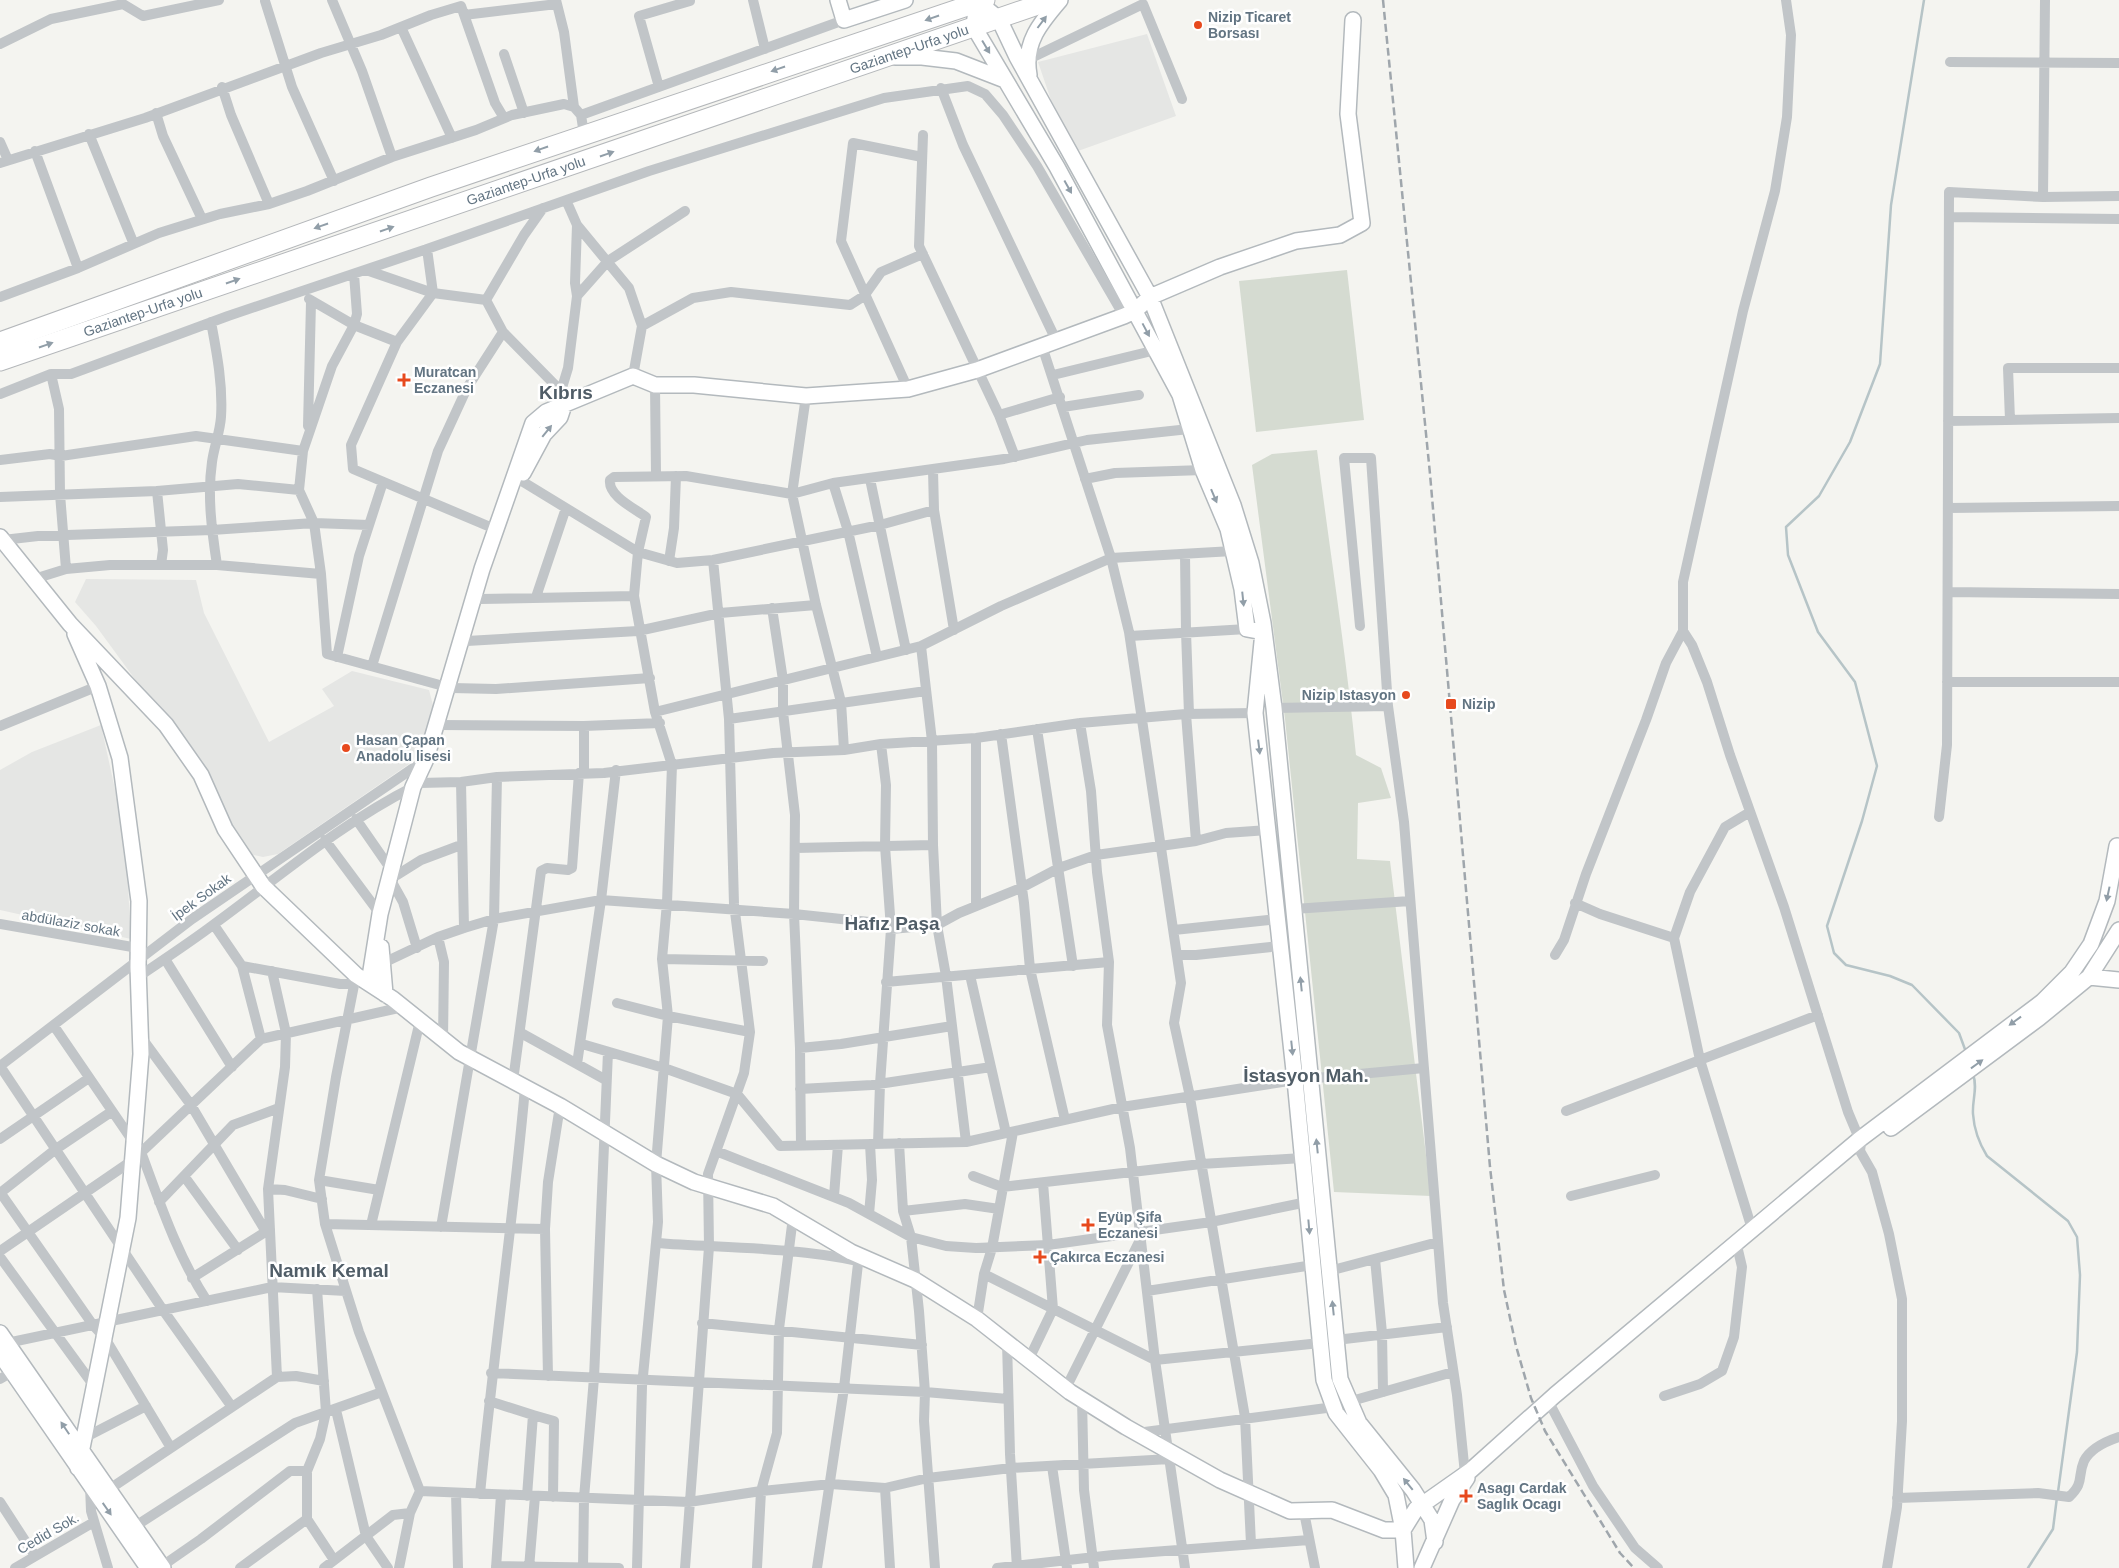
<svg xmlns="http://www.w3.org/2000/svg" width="2119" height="1568" font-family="Arial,sans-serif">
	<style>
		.built { fill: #e5e6e4 }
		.green { fill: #d5dbd1 }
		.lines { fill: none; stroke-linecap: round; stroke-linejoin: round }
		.stream { stroke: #b6c4c7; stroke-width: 2.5 }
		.secondary-casing { stroke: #b3b9bd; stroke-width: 18 }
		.highway-casing { stroke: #b4b7ba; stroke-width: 21 }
		.street { stroke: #c1c5c8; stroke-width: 10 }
		.secondary { stroke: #fff; stroke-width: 15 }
		.highway { stroke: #fff; stroke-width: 19 }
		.rail { stroke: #9fa6ac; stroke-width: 2.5; stroke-dasharray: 8 4; stroke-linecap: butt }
		.oneway { fill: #919ea8 }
		.poi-dot { fill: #e7491d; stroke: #fff; stroke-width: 2 }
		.labels { text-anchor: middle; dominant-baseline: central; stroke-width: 5; stroke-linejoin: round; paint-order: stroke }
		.poi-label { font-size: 14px; font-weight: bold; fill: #627482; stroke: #fff; text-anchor: start }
		.street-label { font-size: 14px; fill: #627482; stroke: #fff }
		.district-label { font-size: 19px; font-weight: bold; fill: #505d67; stroke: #fff }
	</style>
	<rect width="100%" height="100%" fill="#f4f4f0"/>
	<path class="built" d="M1147,34L1176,116L1078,151L1051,100L1038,62Z
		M86,579L196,580L204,613L269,742L334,706L322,689L352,671L429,690L434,709L417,754L412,762L278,854L263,857L250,854L240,846L197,764L96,626L75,602Z
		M101,725L121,817L127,869L131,939L0,910V770L32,752Z"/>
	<path class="green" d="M1347,270L1364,420L1256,432L1239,281Z
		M1317,450C1330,552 1346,653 1356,755L1381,768L1391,798L1358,803L1357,859L1390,861L1431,1196L1334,1192L1285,719L1252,465L1272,454Z"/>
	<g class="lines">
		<path class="stream" d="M1924,0L1891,205L1880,364L1850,442L1819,496L1786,527L1788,555L1818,632L1855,682L1877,766L1862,821L1827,926L1834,953L1846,965L1890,976L1912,985L1959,1033L1966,1052
			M1973,1074C1978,1088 1972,1100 1973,1114C1974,1129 1979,1143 1987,1156L2068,1221L2077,1237L2080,1275L2077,1352L2058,1492
			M2028,1568L2053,1529L2057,1497"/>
		<g class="secondary-casing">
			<path id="secondary" d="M838,0L844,20L905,0
				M977,0L974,27L1057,167L1180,395L1203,470L1228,529L1242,589L1247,629L1263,632L1255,713L1295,1080L1324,1380L1336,1413L1381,1470L1396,1495L1403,1530L1406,1568
				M978,2L999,19L1017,57L1150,297L1233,505L1251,563L1263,623L1274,708L1340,1379L1359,1423L1413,1490L1432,1520L1435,1542
				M895,57H922L956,61L1005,80
				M1029,75C1023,43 1041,22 1060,0
				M523,473L544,434L560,417L564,405
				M0,537L70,624L166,725L201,775L225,829L263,886L356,975L393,999L459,1052L560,1106L656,1164L694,1182L773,1206L851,1252L915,1280L977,1319L1070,1392L1126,1427L1220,1480L1290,1511L1332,1510L1384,1530H1403
				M75,634L98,686L120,758L139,901L138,967L141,1054L128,1218L78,1468
				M381,947L385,994
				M2089,977L2119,980
				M369,983L380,914L413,787L426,759L482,569L533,423L546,412L633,376L655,385H694L806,396L908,389L977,370L1124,316L1135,311L1150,297L1220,267L1296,241L1340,235L1362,223L1348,114L1353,20
				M1891,1128L2039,1018L2089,977L2119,930
				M0,1333L163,1568
				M0,1354L148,1568
				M1403,1530L1416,1509L1470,1471L1555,1395L1860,1139L2042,1002L2072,972L2091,944L2107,901L2117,846
				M1422,1568L1452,1500L1467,1478"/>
		</g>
		<g class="highway-casing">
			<g id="highway">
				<path d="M0,342L431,187L985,0"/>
				<path id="s1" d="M0,361L1052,0"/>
			</g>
		</g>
		<path class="street" d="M332,0L362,71L392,157
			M556,0L564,32L574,107
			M753,0L765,49
			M265,1L292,87L334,181
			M464,15L557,4
			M401,27L452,138
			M0,44L51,19L123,4L143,16L219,0
			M504,54L524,113
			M1027,60L1143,4L1182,99
			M1950,62L2119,63
			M222,87L231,115L269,204
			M659,87L639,16L690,1
			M941,88L963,145L1056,340
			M156,113L163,136L202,219
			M581,115L844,20
			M89,134L133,242
			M923,135L919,246L999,415L1015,457
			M0,142L8,160
			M35,151L78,268
			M0,163L145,118L321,53L381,35L431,15L461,6L495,103L504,118
			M2043,197L2045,0
			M566,200L577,225L629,288L642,326
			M1949,217L2119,219
			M427,249L433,293L397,342L351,445L353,469L495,529
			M366,270L433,293L486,300L503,332L561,391
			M354,274L357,314L354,325L332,366L303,451L299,490L314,523L321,574L327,654L447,687
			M577,296L608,261L685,211
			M0,297L78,268L159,233L220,214L269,204L307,191L392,157L476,130L512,115L564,104L574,107L581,115L584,134
			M309,299L354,325L397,342
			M486,300L524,235L543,208
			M211,322C217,354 223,385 221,417C220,432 214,447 212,462C207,496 212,532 217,565
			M1042,346L1111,558L1129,632L1181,983L1174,1023L1189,1092L1245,1417L1251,1544
			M51,374L59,409L60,494L66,569
			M1053,375L1156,350
			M633,376L642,326L693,298L731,292L850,305L864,296L881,272L923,254
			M655,385L656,475
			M908,389L841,241L853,143L922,157
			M0,394L51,374H71L228,316L427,249L649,171L884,98L968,86L985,94L1003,115L1037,166L1124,316
			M563,396L561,391L568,368L577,296L575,283L577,225
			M806,396L792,494L816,605L841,702L844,750
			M1063,407L1139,395
			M999,415L1060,397
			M2010,420L2008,368H2119
			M1948,421L2119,418
			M308,426L311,302
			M0,460L50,454L61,456L196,436L303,451
			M933,470L934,510L954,630
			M870,479L906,650
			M1085,479L1115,473L1203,470
			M520,480L638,552L677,563L713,560L880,525L934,510
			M833,483L848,531L877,657
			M157,491L163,550L161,565
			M0,497L157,491L238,484L299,490
			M1948,508L2119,506
			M3,540L38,536L212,530L314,523L369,525
			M1185,554L1186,632
			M669,561L674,528L676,476
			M34,579L66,569L110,565H217L321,574
			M1948,592L2119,594
			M536,597L566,508
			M480,599L634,596
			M772,608L783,680V712L795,815L794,914L800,1048L801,1146
			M1360,626L1344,458H1371L1388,706L1404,822L1443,1303L1457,1395L1465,1474
			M1683,631L1692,645L1707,682L1730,755L1784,907L1848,1112L1861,1143L1860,1151L1872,1172L1889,1234L1902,1299V1421L1897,1507L1887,1568
			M1186,632L1189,714
			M1130,636L1247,629
			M467,641L638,631L720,613L816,605
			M921,646L932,741L933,845L937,925L946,976L966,1142
			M337,657L359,556L383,482
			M372,666L438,451L467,388L503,332
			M1947,682H2119
			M452,688L496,689L650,678
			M1274,708L1388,706
			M655,712L921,646L1001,606L1111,558L1233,551
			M1186,714L1196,841
			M729,719L926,691
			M1080,723L1091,791L1097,872L1109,962L1107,1025L1130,1148L1155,1360L1185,1568
			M439,725L584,726L660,723
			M0,726L98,686
			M1037,729L1073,966
			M1001,734L1024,903L1030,969L1065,1120
			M584,773V726
			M461,782L464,928
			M420,783L461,782L497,777L604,773L773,753L844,750L881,744L976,738L1080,723L1186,714L1255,713
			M1750,812L1725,827L1690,892L1674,938L1700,1060L1752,1229
			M1939,817L1947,745L1949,192L2043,197L2119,196
			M356,819L392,871
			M325,840L380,914
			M795,848L933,845
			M397,875L421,860L461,845
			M393,884L403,902L417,948
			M1575,903L1600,914L1674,938
			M976,906V738
			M1294,909L1410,901
			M0,924L138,948
			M214,925L242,966L261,1039
			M1174,930L1278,919
			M438,937L444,962L443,1040
			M1177,955H1196L1280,946
			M1555,955L1564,940L1586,874L1646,720L1666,663L1683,631V582L1743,311L1775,191L1787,117L1791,35L1786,0
			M165,959L232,1067
			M662,959L763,961
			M381,964L438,937L464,928L494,919L601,900L794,914L879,923L891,929L937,925L959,913L1021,888L1059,868L1096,855L1196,841L1226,833L1268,830
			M242,966L340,984H355
			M272,971L286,1033L285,1067L268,1189L277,1377
			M356,975L336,1077L319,1180L325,1224L359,1332L420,1491L410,1513L399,1568
			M970,975L1006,1133
			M138,977C163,960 189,943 213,925C279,877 340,824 413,787
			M886,982L1109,962
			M617,1003L668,1016L750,1032
			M54,1026L134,1143
			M521,1033L606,1080
			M141,1037L191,1105L266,1232
			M582,1044L664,1068L737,1094L780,1146L966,1142L1122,1107L1295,1080L1424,1068
			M800,1048L841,1044L952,1026
			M577,1064L601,900L616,770
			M0,1066L192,919L425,760
			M0,1066L163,1310L232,1407
			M513,1081L541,871L547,868L568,870L572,868L579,773
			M800,1089L872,1085L991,1067
			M1566,1111L1818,1015
			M0,1139L89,1078
			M899,1143L903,1211L911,1237L919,1311L925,1392L924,1421L935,1568
			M878,1144L880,1084L891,929L885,846L886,785L881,744
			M716,1151L849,1203L911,1237L946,1246L976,1248L1048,1245L1211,1222L1307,1202
			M141,1152C160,1203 177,1255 207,1301
			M184,1176L238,1250
			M973,1176L1002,1187L1201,1164L1303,1158
			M319,1180L379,1190
			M268,1189L285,1190L322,1199
			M0,1192L93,1325L105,1338L171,1448
			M0,1193L56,1149L111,1112
			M834,1196L838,1145
			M1571,1196L1655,1175
			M159,1202L233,1125L279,1108
			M903,1211L965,1204L999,1209
			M869,1214L872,1180L870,1144
			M325,1224L545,1229
			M371,1225L420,1021
			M441,1227L494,919L497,777
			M656,1243C724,1248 792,1247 858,1261
			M0,1251L133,1160L261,1039L403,1007
			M0,1257L94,1386
			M1375,1259L1382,1333L1383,1392
			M1329,1271L1438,1242
			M984,1274L1155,1360L1320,1343
			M192,1278L270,1229
			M317,1289L326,1412L320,1439L307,1471V1519L334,1560
			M1147,1291L1313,1265
			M977,1319L984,1274L992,1248L1013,1132
			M702,1323L922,1345
			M1336,1340L1447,1327
			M1007,1342L1010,1454L1017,1568
			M7,1343L272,1287L346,1291
			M1029,1359L1053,1309L1043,1183
			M491,1373L925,1392L1008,1399
			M548,1376L545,1229L548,1182L560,1106
			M0,1379L12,1372
			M1066,1388L1140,1240
			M1664,1396L1700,1384L1722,1371L1734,1337L1742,1267L1738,1250
			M1082,1399L1084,1490L1094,1568
			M489,1401L533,1415L527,1496
			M1348,1402L1453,1372
			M1552,1408L1593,1486L1635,1548L1658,1568
			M336,1410L366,1536L388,1568
			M533,1415L554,1421L553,1497
			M1137,1433L1334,1407
			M82,1439L146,1406
			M1052,1466L1067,1568
			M90,1486L91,1511L108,1568
			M885,1488L890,1568
			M108,1490L277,1377L296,1376L324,1381
			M420,1491L689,1502L761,1491L831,1484L885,1488L928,1478L1011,1468L1170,1459
			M456,1493L458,1568
			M480,1494C493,1358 513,1223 525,1088
			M1897,1498L2038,1493L2069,1497C2085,1482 2077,1477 2084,1461C2090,1449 2107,1441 2119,1437
			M0,1502L35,1556
			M1304,1512L1315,1568
			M134,1527L295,1423L382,1392
			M162,1566L201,1539L290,1471H307
			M496,1566L619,1568
			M15,1568L94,1522
			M240,1568L307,1519
			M324,1568L393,1515L410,1513
			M496,1568L501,1495
			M529,1568L535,1496
			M583,1568L584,1498L594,1378L608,1052
			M637,1568L642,1386L658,1222L656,1164L668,1016L662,959L667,903L672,765L655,712L634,596L638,552L646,517C634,508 608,496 610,480L614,477L686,476L792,494L833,483L1004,459L1087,440L1189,429
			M685,1568L709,1247L708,1174L744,1073L750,1032L734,904L729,719L713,560
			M757,1568L761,1491L777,1433L779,1329L793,1217
			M817,1568L844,1388L859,1255
			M997,1568L1113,1555L1309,1540"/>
		<use href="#secondary" class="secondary"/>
		<use href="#highway" class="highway"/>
		<path class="rail" d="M1383,0L1430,474L1490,1167L1504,1290L1516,1346L1531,1398L1545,1431L1620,1553L1634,1568"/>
	</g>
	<defs><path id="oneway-solid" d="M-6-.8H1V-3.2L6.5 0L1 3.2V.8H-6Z" transform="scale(1.25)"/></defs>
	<g class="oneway">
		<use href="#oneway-solid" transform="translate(932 18) rotate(161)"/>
		<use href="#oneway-solid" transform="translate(1042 22) rotate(-53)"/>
		<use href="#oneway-solid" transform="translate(986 47) rotate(59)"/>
		<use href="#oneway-solid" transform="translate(778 69) rotate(161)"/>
		<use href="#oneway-solid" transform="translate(541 149) rotate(161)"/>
		<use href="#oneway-solid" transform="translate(607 154) rotate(-19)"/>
		<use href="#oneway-solid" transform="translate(1068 187) rotate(61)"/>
		<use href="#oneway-solid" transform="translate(321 226) rotate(161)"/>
		<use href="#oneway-solid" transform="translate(387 229) rotate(-19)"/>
		<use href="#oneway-solid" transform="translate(233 281) rotate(-19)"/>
		<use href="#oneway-solid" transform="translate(1146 330) rotate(62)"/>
		<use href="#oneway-solid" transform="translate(46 345) rotate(-19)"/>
		<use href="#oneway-solid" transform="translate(547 431) rotate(-51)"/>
		<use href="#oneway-solid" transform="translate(1214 496) rotate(67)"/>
		<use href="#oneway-solid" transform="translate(1243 599) rotate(84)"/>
		<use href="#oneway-solid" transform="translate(1259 747) rotate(83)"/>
		<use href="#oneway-solid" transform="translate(2108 894) rotate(102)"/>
		<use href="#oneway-solid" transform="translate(1301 984) rotate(-96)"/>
		<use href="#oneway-solid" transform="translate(2015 1021) rotate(144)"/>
		<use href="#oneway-solid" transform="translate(1292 1048) rotate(84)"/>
		<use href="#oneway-solid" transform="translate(1977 1064) rotate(-36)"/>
		<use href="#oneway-solid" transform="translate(1317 1146) rotate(-96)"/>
		<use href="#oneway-solid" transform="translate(1309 1227) rotate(85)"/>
		<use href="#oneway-solid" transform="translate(1333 1308) rotate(-96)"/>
		<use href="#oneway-solid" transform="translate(65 1428) rotate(-124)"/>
		<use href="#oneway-solid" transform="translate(1408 1484) rotate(-129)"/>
		<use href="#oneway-solid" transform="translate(107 1509) rotate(55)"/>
	</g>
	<g class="poi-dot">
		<circle cx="1198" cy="25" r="5"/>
		<path d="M401.5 372.5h5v5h5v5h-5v5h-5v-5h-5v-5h5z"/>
		<circle cx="1406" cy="695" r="5"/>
		<rect x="1445" y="698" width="12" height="12" rx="2.5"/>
		<circle cx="346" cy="748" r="5"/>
		<path d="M1085.5 1217.5h5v5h5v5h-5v5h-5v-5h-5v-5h5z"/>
		<path d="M1037.5 1249.5h5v5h5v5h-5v5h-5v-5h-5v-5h5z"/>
		<path d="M1463.5 1488.5h5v5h5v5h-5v5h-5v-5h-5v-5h5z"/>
	</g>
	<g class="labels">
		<g class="poi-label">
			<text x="1208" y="17">Nizip Ticaret<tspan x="1208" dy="16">Borsası</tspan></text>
			<text x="414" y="372">Muratcan<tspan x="414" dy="16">Eczanesi</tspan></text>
			<text x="1396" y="695" text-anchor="end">Nizip Istasyon</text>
			<text x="1462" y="704">Nizip</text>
			<text x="356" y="740">Hasan Çapan<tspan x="356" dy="16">Anadolu lisesi</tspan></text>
			<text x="1098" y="1217">Eyüp Şifa<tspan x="1098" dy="16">Eczanesi</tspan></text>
			<text x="1050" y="1257">Çakırca Eczanesi</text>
			<text x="1477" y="1488">Asagı Cardak<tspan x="1477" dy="16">Saglık Ocagı</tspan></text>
		</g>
		<g class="street-label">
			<text stroke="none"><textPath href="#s1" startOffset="961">Gaziantep-Urfa yolu</textPath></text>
			<text stroke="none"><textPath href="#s1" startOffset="556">Gaziantep-Urfa yolu</textPath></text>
			<text stroke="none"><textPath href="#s1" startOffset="151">Gaziantep-Urfa yolu</textPath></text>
			<text transform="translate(201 897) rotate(-36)">İpek Sokak</text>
			<text transform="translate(71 923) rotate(10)">abdülaziz sokak</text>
			<text transform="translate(48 1533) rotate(-30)">Cedid Sok.</text>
		</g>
		<g class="district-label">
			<text x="566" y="392">Kıbrıs</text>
			<text x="892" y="923">Hafız Paşa</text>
			<text x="1306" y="1075">İstasyon Mah.</text>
			<text x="329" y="1270">Namık Kemal</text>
		</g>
	</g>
</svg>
